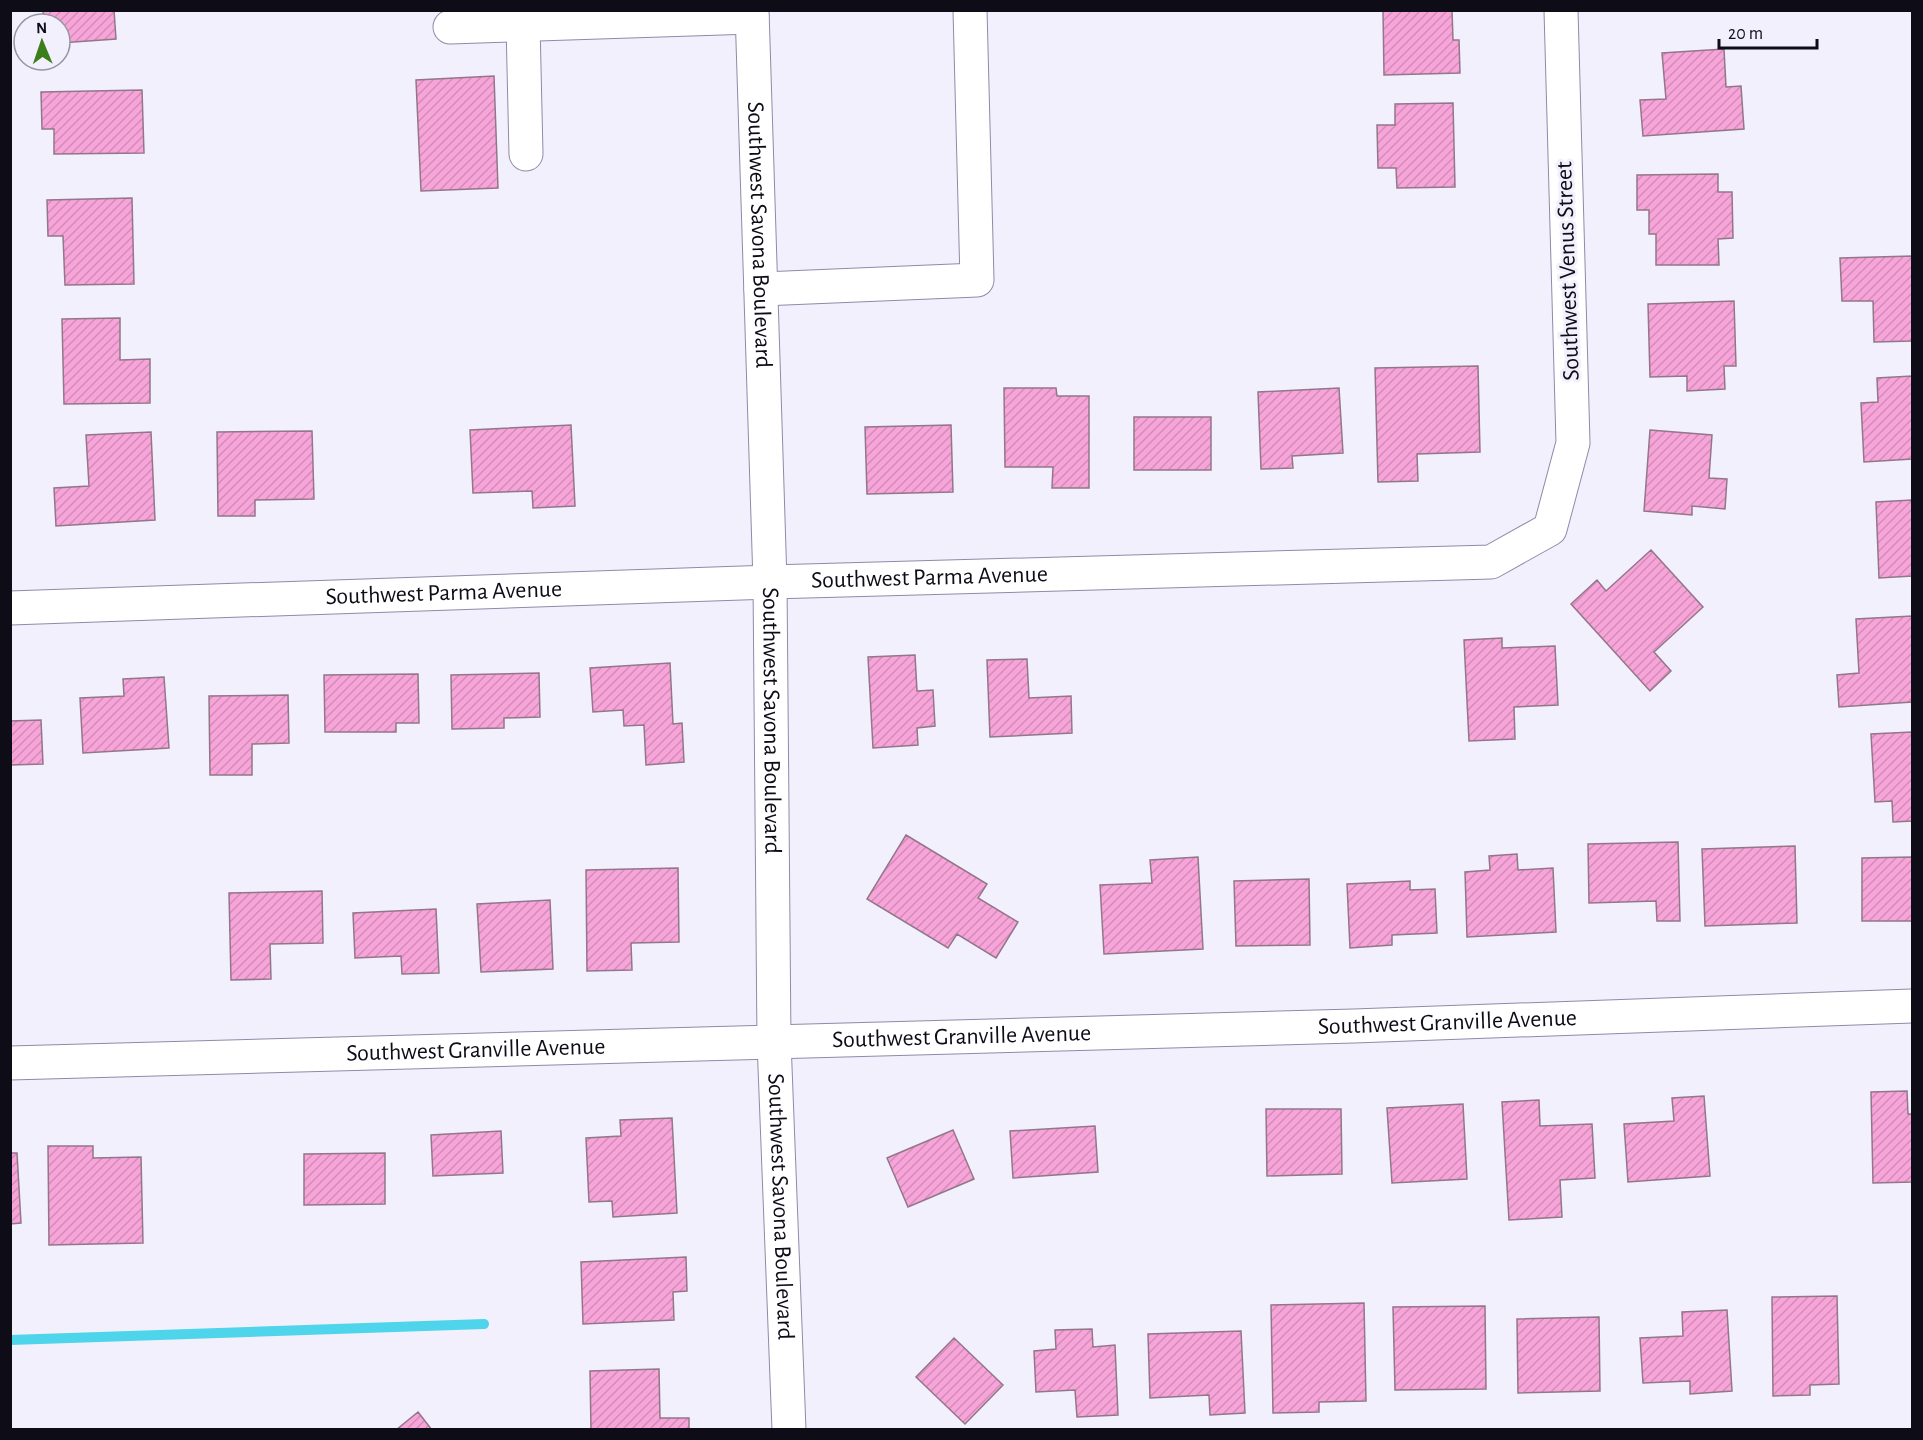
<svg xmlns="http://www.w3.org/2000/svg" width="1923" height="1440" font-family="'Alegreya Sans',sans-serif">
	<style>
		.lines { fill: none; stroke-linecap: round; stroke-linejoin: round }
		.stream { stroke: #4ed4eb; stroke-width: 10 }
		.building { fill: url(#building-hatch); stroke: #937688; stroke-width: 1.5 }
		.minor-casing { stroke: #8f8aa7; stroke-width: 35 }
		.minor { stroke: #fff; stroke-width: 33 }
		.labels { text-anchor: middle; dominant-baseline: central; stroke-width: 6; stroke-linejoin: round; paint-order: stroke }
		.street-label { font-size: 24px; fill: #0e0c17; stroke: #f2f0fd }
	</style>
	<defs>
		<pattern id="building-hatch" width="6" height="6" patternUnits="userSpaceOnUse" patternTransform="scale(1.5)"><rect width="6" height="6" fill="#f7a4d9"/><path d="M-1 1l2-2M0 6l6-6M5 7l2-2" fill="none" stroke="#d38cba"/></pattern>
	</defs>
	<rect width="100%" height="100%" fill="#f2f0fd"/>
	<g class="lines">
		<path class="stream" d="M10,1340L484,1324"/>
	</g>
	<path class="building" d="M43,10H114L116,39L60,43V24H44Z
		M1383,10H1452L1453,40H1459L1460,73L1384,75Z
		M1724,49L1726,87L1741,86L1744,129L1643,136L1640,100L1666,99L1662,53Z
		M494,76L498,188L421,191L416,80Z
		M142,90L144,153L54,154V129H42L41,92Z
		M1453,103L1455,187L1397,188L1396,168H1378L1377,125H1395V104Z
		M1718,174V192H1732L1733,238L1718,239L1719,265H1656V234H1649V210H1637V175Z
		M132,198L134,284L65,285L63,236H48L47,200Z
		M1912,256V341L1874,342L1873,301H1842L1840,258Z
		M1734,301L1736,366H1724L1725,389L1687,391V376L1650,377L1648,304Z
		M120,318V360L150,359V403L64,404L62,319Z
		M1478,366L1480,452L1417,454L1418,481L1378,482L1375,368Z
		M1912,376V459L1864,462L1861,403L1878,402L1877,378Z
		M1004,388H1056L1057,396H1089V488H1052L1053,467H1005Z
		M1339,388L1343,453L1292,456L1293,468L1261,469L1258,392Z
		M1134,417H1211V470H1134Z
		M571,425L575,506L533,508L532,491L473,493L470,430Z
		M951,425L953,492L867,494L865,427Z
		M1650,430L1712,435L1709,478L1727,479L1725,509L1692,506V515L1644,511Z
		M312,431L314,499L255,500V516H218L217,432Z
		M151,432L155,520L56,526L54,488L89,486L86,435Z
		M1912,500V576L1879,578L1876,502Z
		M1651,550L1703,607L1654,652L1671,671L1650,691L1571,604L1597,580L1606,591Z
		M1912,616V702L1839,707L1837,675L1859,673L1856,619Z
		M1502,638V648L1555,646L1558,705L1514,707L1515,739L1469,741L1464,640Z
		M915,655L917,691L933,690L935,726L917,728L918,745L873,748L868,657Z
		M1027,659L1029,698L1071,696L1072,733L990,737L987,660Z
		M670,663L673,724L682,723L684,762L646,765L644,725L624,726L623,710L593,712L590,668Z
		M539,673L540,717L504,718V728L452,729L451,675Z
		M418,674L419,723H396V732H325L324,675Z
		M164,677L169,748L83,753L80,698L124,696L123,679Z
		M288,695L289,743L252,744V775H210L209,696Z
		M41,720L43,764L10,765V721Z
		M1912,732V821L1893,822L1892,801L1875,802L1871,734Z
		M906,835L987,884L978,898L1018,922L996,958L957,934L948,948L867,899Z
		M1678,842L1680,921H1657L1656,901L1589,903L1588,844Z
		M1795,846L1797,923L1705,926L1702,849Z
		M1517,854L1518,870L1553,868L1556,932L1467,937L1465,872L1490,870L1489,856Z
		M1198,857L1203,949L1104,954L1100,885L1152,883L1150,860Z
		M1912,857V921H1862V858Z
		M678,868L679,942L631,943L632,970L587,971L586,870Z
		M1309,879L1310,945L1236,946L1234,881Z
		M1410,881V890L1435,889L1437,933L1392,935V945L1350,948L1347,884Z
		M322,891L323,943L270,944L271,979L231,980L229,893Z
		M550,900L553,969L481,972L477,904Z
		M436,909L439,973L402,974L401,956L355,958L353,913Z
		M1907,1091L1908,1114H1912V1182L1873,1183L1871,1092Z
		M1704,1096L1710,1176L1628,1182L1624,1124L1674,1121L1672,1098Z
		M1539,1100L1540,1126L1592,1124L1595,1178L1560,1180L1562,1217L1509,1220L1502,1102Z
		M1463,1104L1467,1179L1392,1183L1387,1108Z
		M1266,1109H1341L1342,1174L1267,1176Z
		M672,1118L677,1213L613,1217L612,1201L589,1202L586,1138L621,1136L620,1120Z
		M1095,1126L1098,1172L1013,1178L1010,1131Z
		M953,1130L974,1179L908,1207L887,1158Z
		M501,1131L503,1173L433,1176L431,1135Z
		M48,1146H93V1158L141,1157L143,1243L49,1245Z
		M10,1153H17L21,1223L10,1224Z
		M385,1153V1204L304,1205V1154Z
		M686,1257L687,1291L673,1292L674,1320L583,1324L581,1262Z
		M1837,1296L1839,1384L1810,1385V1395L1773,1396L1772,1297Z
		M1364,1303L1366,1401L1319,1402V1412L1273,1413L1271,1305Z
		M1485,1306L1486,1389L1395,1390L1393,1307Z
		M1727,1310L1732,1391L1690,1394V1381L1643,1383L1640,1338L1683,1336L1682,1312Z
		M1599,1317L1600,1391L1518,1393L1517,1319Z
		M1092,1329L1093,1347L1115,1345L1118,1415L1077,1417L1075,1390L1036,1392L1034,1351L1056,1349L1055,1330Z
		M1241,1331L1245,1413L1210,1415L1209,1395L1150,1398L1148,1334Z
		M954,1338L1003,1385L965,1424L916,1377Z
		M659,1369L660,1418H689V1430H591L590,1371Z
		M418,1412L432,1430H396Z"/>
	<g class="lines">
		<g class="minor-casing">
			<g id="minor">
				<path id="s1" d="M752,10L770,582L774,1041L789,1430"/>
				<path d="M523,24L526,154"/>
				<path d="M450,27L752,17"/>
				<path d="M761,289L977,280L970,10"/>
				<path id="s2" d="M10,608L770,582L1491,562L1550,529L1573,443L1561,10"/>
				<path id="s3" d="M10,1063L1354,1026L1912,1006"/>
			</g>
		</g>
		<use href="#minor" class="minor"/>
	</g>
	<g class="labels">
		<g class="street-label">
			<text stroke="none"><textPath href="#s1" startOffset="225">Southwest Savona Boulevard</textPath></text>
			<text transform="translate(1568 271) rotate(-92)">Southwest Venus Street</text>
			<text stroke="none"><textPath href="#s2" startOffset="920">Southwest Parma Avenue</textPath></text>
			<text stroke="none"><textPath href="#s2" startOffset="434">Southwest Parma Avenue</textPath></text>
			<text stroke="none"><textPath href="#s1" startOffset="711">Southwest Savona Boulevard</textPath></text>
			<text stroke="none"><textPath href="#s3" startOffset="1438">Southwest Granville Avenue</textPath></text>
			<text stroke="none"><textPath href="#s3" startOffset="952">Southwest Granville Avenue</textPath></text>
			<text stroke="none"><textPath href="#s3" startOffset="466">Southwest Granville Avenue</textPath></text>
			<text stroke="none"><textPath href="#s1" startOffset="1197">Southwest Savona Boulevard</textPath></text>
		</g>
	</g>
	<rect width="1923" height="1440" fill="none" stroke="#0e0c17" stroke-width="24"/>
	<g transform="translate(42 42) rotate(358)"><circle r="28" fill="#f2f0fd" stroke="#9795a1" stroke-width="1.5"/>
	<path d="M0-4.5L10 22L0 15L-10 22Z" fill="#3c7d1c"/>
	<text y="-9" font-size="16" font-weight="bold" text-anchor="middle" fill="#0e0c17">N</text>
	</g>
	<path d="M1719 39v9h98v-9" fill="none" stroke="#0e0c17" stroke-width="3"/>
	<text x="1728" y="39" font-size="18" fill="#0e0c17" stroke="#f2f0fd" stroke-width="4.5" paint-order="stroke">20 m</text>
</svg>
